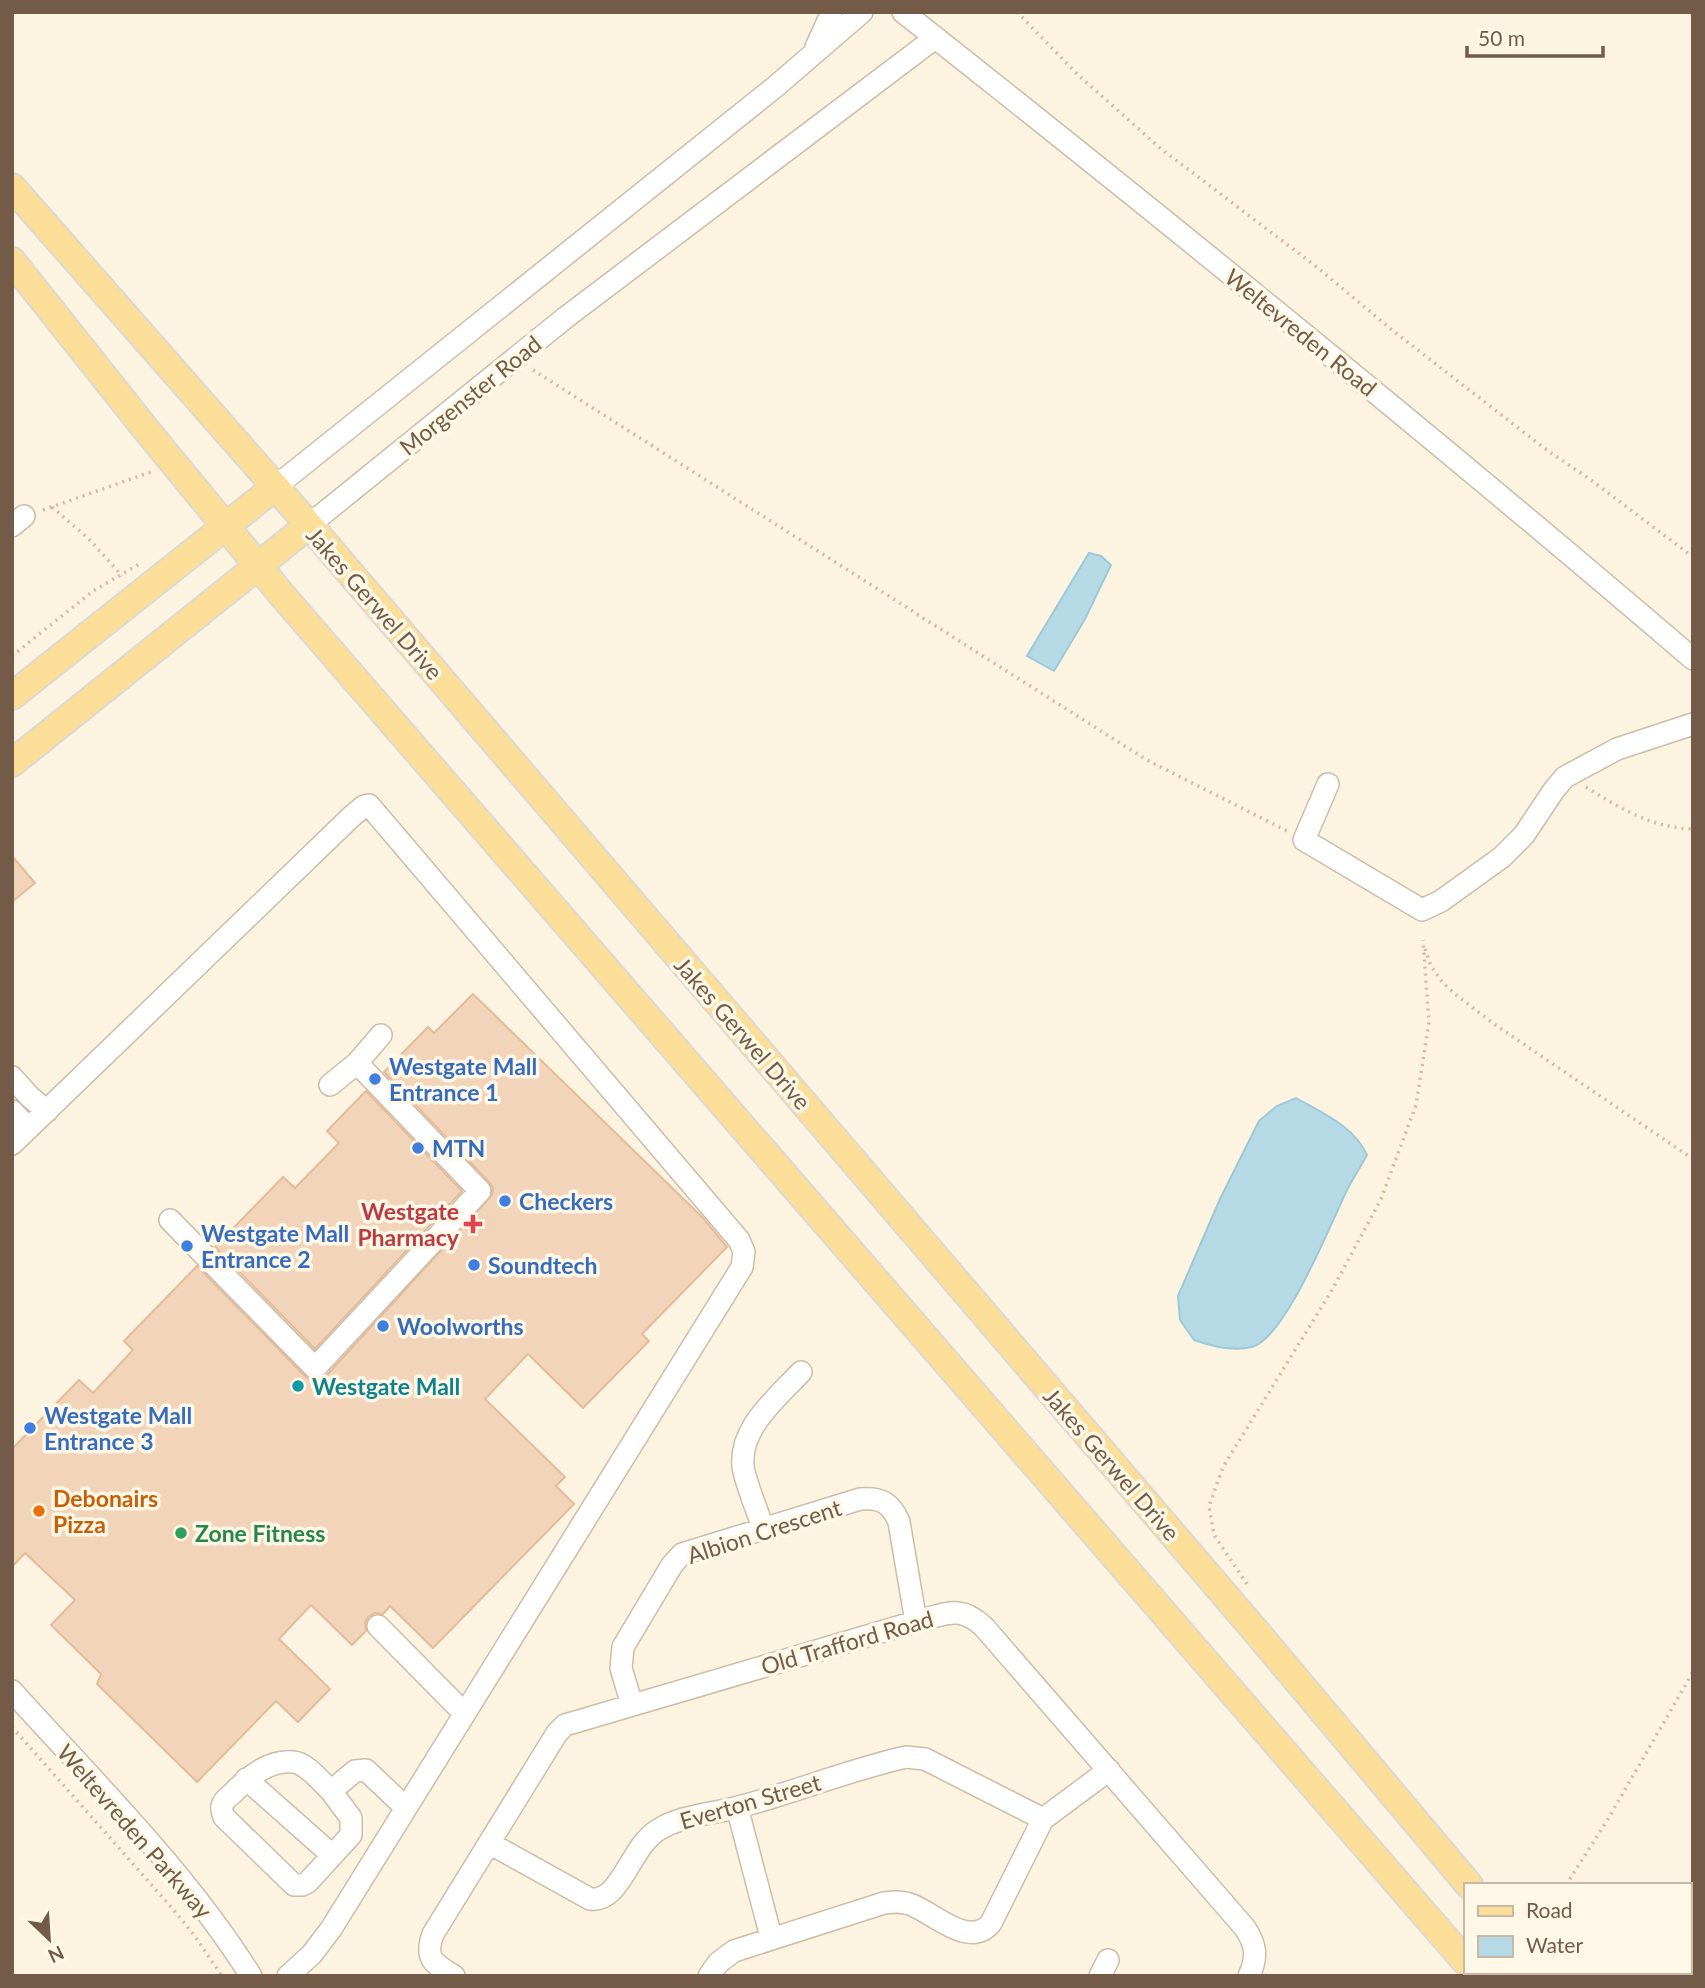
<svg xmlns="http://www.w3.org/2000/svg" width="1705" height="1988" font-family="Lato,sans-serif">
	<style>
		.water { fill: #b6dae5; stroke: #9cc9d7; stroke-width: 2 }
		.building { fill: #f1d4b9; stroke: #e4bc9a; stroke-width: 2 }
		.lines { fill: none; stroke-linecap: round; stroke-linejoin: round }
		.minor-casing { stroke: #cdbca8; stroke-width: 24 }
		.major-casing { stroke: #ddd8d3; stroke-width: 30 }
		.path { stroke: #d6b89d; stroke-width: 3.5; stroke-dasharray: 2 5; stroke-linecap: butt }
		.minor { stroke: #fff; stroke-width: 21 }
		.major { stroke: #fbdf99; stroke-width: 26 }
		.shop-dot { fill: #3f7fe0; stroke: #fff8e7; stroke-width: 2.5 }
		.health-dot { fill: #e0444e; stroke: #fff8e7; stroke-width: 2.5 }
		.culture-dot { fill: #0f9aa8; stroke: #fff8e7; stroke-width: 2.5 }
		.food-dot { fill: #e8710a; stroke: #fff8e7; stroke-width: 2.5 }
		.leisure-dot { fill: #2e9e5b; stroke: #fff8e7; stroke-width: 2.5 }
		.labels { text-anchor: middle; dominant-baseline: central; stroke-width: 7; stroke-linejoin: round; paint-order: stroke }
		.street-label { font-size: 23px; fill: #735b48; stroke: #fff8e7 }
		.shop-label { font-size: 23px; font-weight: bold; fill: #366cbe; stroke: #fff8e7; text-anchor: start }
		.health-label { font-size: 23px; font-weight: bold; fill: #be3a42; stroke: #fff8e7; text-anchor: end }
		.culture-label { font-size: 23px; font-weight: bold; fill: #0d838f; stroke: #fff8e7; text-anchor: start }
		.food-label { font-size: 23px; font-weight: bold; fill: #c56008; stroke: #fff8e7; text-anchor: start }
		.leisure-label { font-size: 23px; font-weight: bold; fill: #27864d; stroke: #fff8e7; text-anchor: start }
	</style>
	<rect width="100%" height="100%" fill="#fcf4e1"/>
	<path class="water" d="M1089,553L1101,556L1111,565L1085,619L1054,671L1027,656Z
		M1296,1098C1322,1113 1354,1126 1367,1155C1361,1166 1354,1177 1348,1188C1332,1220 1286,1338 1252,1347C1233,1352 1211,1346 1194,1340L1180,1320L1178,1296L1220,1199L1259,1121L1277,1106Z"/>
	<path class="building" d="M12,856L35,883L12,902Z
		M473,994L703,1218L727,1247L642,1334L649,1341L583,1408L528,1354L485,1399L565,1477L556,1486L574,1504L433,1648L390,1606L383,1614L375,1613L368,1617L365,1623L366,1631L352,1645L311,1605L279,1639L330,1689L298,1722L276,1701L197,1782L97,1684L101,1674L51,1625L75,1600L25,1553L12,1567V1449L79,1380L93,1393L133,1350L124,1341L197,1266L306,1377L312,1381L325,1377L492,1195L493,1188L489,1182L384,1072L428,1027L434,1033Z
		M366,1091L462,1191L315,1349L215,1247L283,1177L295,1188L339,1143L327,1131Z"/>
	<g class="lines">
		<g class="minor-casing">
			<path id="minor" d="M903,12C1170,223 1435,438 1693,659
				M816,47L832,12
				M275,487L775,87L862,12
				M309,525L565,318L935,38
				M12,526L24,516
				M1328,784L1304,840L1422,910L1441,901L1502,857L1524,835L1554,790L1565,777L1617,749L1693,724
				M12,1077L30,1097L47,1111
				M330,1085L357,1063L381,1035
				M12,1111L28,1128
				M12,1144L351,817L364,806L369,805L739,1240L744,1252L742,1267L331,1929L312,1954L288,1976
				M170,1220L315,1368L480,1191L357,1063
				M763,1528C757,1510 749,1491 744,1472C735,1431 777,1398 801,1372
				M378,1626L464,1713
				M12,1691C95,1783 185,1871 251,1976
				M632,1705L621,1668L623,1647L672,1565L682,1554L860,1499C881,1497 891,1503 899,1522L916,1622
				M246,1779L332,1855
				M331,1791C321,1782 307,1763 293,1762C269,1759 247,1778 232,1794C228,1797 223,1801 222,1806C221,1810 223,1814 224,1817L294,1885H302L308,1882L351,1835V1818L331,1791L355,1771L366,1770L405,1807
				M737,1807L771,1937
				M491,1844L590,1899C621,1903 630,1847 658,1830C680,1816 710,1814 735,1808C793,1793 848,1770 906,1757L925,1759L1043,1819
				M454,1976C434,1964 424,1959 433,1934L557,1733L565,1725L925,1619C951,1612 963,1607 984,1627L1245,1928C1256,1945 1258,1956 1249,1976
				M709,1976L718,1963L734,1951L884,1903C894,1902 903,1901 912,1905C935,1914 970,1949 991,1923L1043,1819L1109,1770
				M1100,1976L1108,1960"/>
		</g>
		<g class="major-casing">
			<path id="major" d="M12,187L309,525L1259,1635L1469,1885
				M12,261L148,432L282,595L1465,1961
				M12,696L275,487
				M12,763L309,525
				M1548,1972L1551,1976"/>
		</g>
		<path class="path" d="M1017,12L1076,73L1160,148L1318,268L1392,330L1544,448L1591,480L1693,557
			M533,370L1145,759L1287,831
			M52,507L89,539L122,576
			M43,510L151,472L154,473
			M12,656L93,591L141,563
			M1586,787C1620,808 1652,828 1693,829
			M1425,949L1431,966L1443,983L1455,994L1494,1024L1693,1159
			M1247,1584L1214,1535L1209,1506L1223,1467L1332,1290L1381,1199L1416,1105L1429,1022L1423,940
			M12,1727L172,1908L194,1935L222,1976
			M1566,1885L1608,1819L1693,1672
			M1649,1972L1654,1976"/>
		<use href="#minor" class="minor"/>
		<use href="#major" class="major"/>
	</g>
	<g class="shop-dot">
		<circle cx="375" cy="1079" r="7"/>
		<circle cx="418" cy="1148" r="7"/>
		<circle cx="505" cy="1201" r="7"/>
		<circle cx="187" cy="1246" r="7"/>
		<circle cx="474" cy="1265" r="7"/>
		<circle cx="383" cy="1326" r="7"/>
		<circle cx="30" cy="1428" r="7"/>
	</g>
	<path class="health-dot" d="M469.5 1213.5h7v7h7v7h-7v7h-7v-7h-7v-7h7z"/>
	<circle class="culture-dot" cx="298" cy="1386" r="7"/>
	<circle class="food-dot" cx="39" cy="1511" r="7"/>
	<circle class="leisure-dot" cx="181" cy="1533" r="7"/>
	<g class="labels">
		<g class="street-label">
			<text transform="translate(1301 332) rotate(39)">Weltevreden Road</text>
			<text transform="translate(470 395) rotate(-39)">Morgenster Road</text>
			<text transform="translate(375 603) rotate(49)">Jakes Gerwel Drive</text>
			<text transform="translate(743 1033) rotate(49)">Jakes Gerwel Drive</text>
			<text transform="translate(1112 1464) rotate(49)">Jakes Gerwel Drive</text>
			<text transform="translate(764 1531) rotate(-18)">Albion Crescent</text>
			<text transform="translate(847 1642) rotate(-16)">Old Trafford Road</text>
			<text transform="translate(750 1801) rotate(-16)">Everton Street</text>
			<text transform="translate(135 1831) rotate(49)">Weltevreden Parkway</text>
		</g>
		<g class="shop-label">
			<text x="389" y="1066">Westgate Mall<tspan x="389" dy="26">Entrance 1</tspan></text>
			<text x="432" y="1148">MTN</text>
			<text x="519" y="1201">Checkers</text>
			<text x="201" y="1233">Westgate Mall<tspan x="201" dy="26">Entrance 2</tspan></text>
			<text x="488" y="1265">Soundtech</text>
			<text x="397" y="1326">Woolworths</text>
			<text x="44" y="1415">Westgate Mall<tspan x="44" dy="26">Entrance 3</tspan></text>
		</g>
		<g class="health-label">
			<text x="459" y="1211">Westgate<tspan x="459" dy="26">Pharmacy</tspan></text>
		</g>
		<g class="culture-label">
			<text x="312" y="1386">Westgate Mall</text>
		</g>
		<g class="food-label">
			<text x="53" y="1498">Debonairs<tspan x="53" dy="26">Pizza</tspan></text>
		</g>
		<g class="leisure-label">
			<text x="195" y="1533">Zone Fitness</text>
		</g>
	</g>
	<rect width="1705" height="1988" fill="none" stroke="#735b48" stroke-width="28"/>
	<rect x="1464" y="1883" width="228" height="91" fill="#fff8e7" stroke="#c7b9a7" stroke-width="2"/>
	<rect x="1478" y="1906" width="35" height="10" fill="#fbdf99" stroke="#c7b9a7" stroke-width="2"/>
	<text x="1526" y="1918" font-size="21" fill="#735b48">Road</text>
	<rect x="1478" y="1936" width="35" height="21" fill="#b6dae5" stroke="#c7b9a7" stroke-width="2"/>
	<text x="1526" y="1953" font-size="21" fill="#735b48">Water</text>
	<g transform="translate(49 1939) rotate(155)" stroke="#fff8e7" stroke-width="5" paint-order="stroke">
	<path d="M0-5L12 26L0 18L-12 26Z" fill="#735b48"/>
	<text y="-10" font-size="19" font-weight="bold" text-anchor="middle" fill="#735b48">N</text>
	</g>
	<path d="M1467 46v10h136v-10" fill="none" stroke="#735b48" stroke-width="3.5"/>
	<text x="1478" y="46" font-size="21" fill="#735b48" stroke="#fff8e7" stroke-width="5" paint-order="stroke">50 m</text>
</svg>
